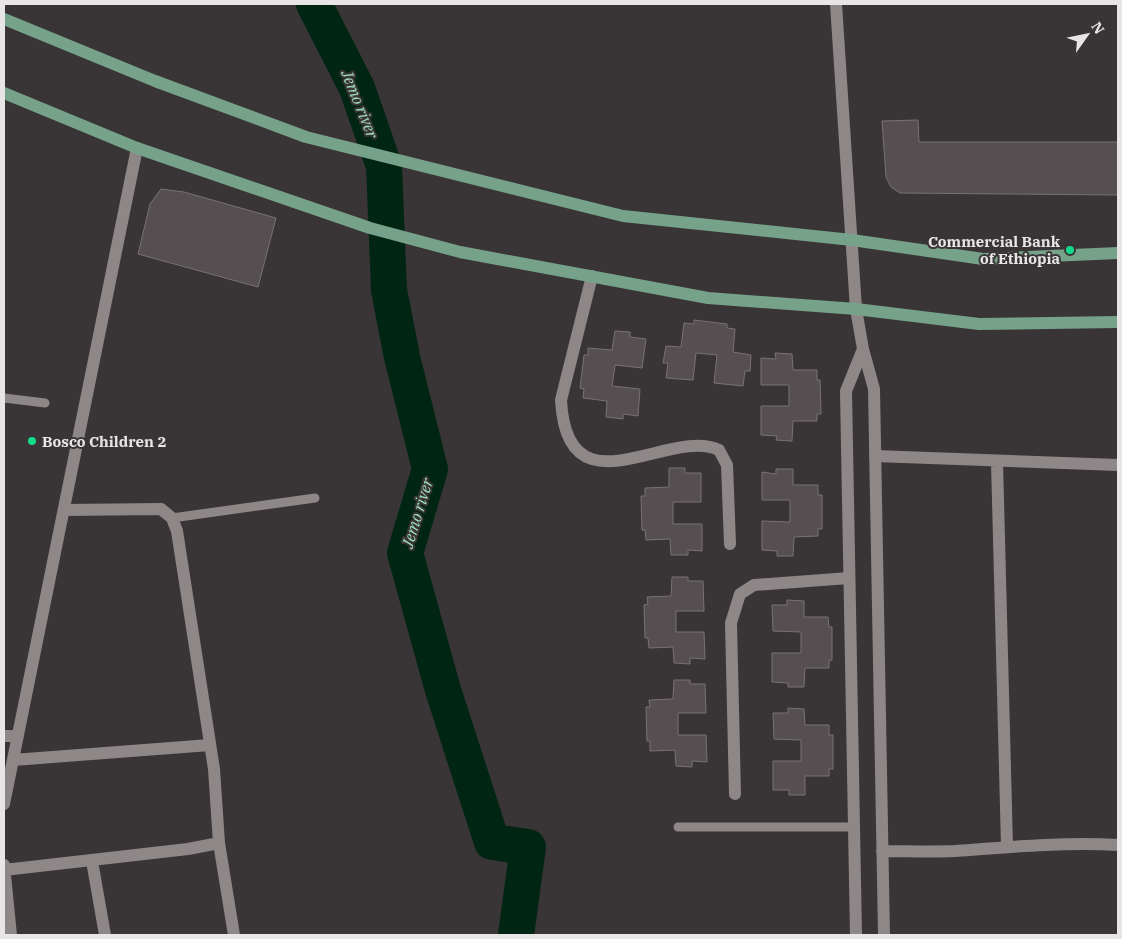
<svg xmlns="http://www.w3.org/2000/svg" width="1122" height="939" font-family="'IBM Plex Serif',serif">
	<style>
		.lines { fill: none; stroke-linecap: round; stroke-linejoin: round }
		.river { stroke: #002613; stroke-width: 36 }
		.building { fill: #554f51; stroke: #787273 }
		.lane { stroke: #8d8788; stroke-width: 9 }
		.street { stroke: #8d8788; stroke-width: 12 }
		.primary { stroke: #76a289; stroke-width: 12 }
		.poi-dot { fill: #10d98a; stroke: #393436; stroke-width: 2 }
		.labels { text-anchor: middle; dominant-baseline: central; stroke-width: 4; stroke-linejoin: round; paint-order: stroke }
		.poi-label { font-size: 15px; font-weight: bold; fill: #e8e5e6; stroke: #393436; text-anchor: end }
		.water-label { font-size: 16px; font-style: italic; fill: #9fe2ba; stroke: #393436 }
	</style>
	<rect width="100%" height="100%" fill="#393436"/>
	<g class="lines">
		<path class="river" d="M314,4L357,88L384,166L389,290L402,357L430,469L405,553L443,690L492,842L528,847L516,935"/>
	</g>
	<path class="building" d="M918,120L919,142H1118V195L900,193L891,187L886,177L882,121Z
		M161,189L184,192L276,218L258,287L138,254L150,204Z
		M694,320L727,324V328L735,329L733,352L751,355L750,371H745L743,386L714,383L717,355L696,353L693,380L666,378L668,363H663L666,346L681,347L684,323L694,324Z
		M615,331L630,332V337L646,339L642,368L615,365L612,386L640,389L638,416L623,414V419L606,417L607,401L583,398L584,389L580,388L584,355H588V348L612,350Z
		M775,353L792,354L793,370H817V380H820L821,414H817V421H793L792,441L776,440L777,436L761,435V406H789V385H761V358L776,359Z
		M669,468H685V473H701V502H673V524H702V551L688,550V555H671L670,539L646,540L645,530H642L641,496H645V488L669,487Z
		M776,469H793V485H818V495H822V529H818V536L794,537L793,556H777V551L762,550V521L790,522V500H762V472L776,474Z
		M672,577H688V581H703L704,611H676V632H704L705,659L690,658V664L674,663L673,647L649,648L648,638H645L644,605L648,604L647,597L671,596Z
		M787,600L804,601V617H828L829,627H832V660L829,661V668H805L804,687H788V683L772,682V653H801V632L773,631L772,605H787Z
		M674,680H690V684H705L706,713H678V735H706L707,762L692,761V767L676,766L675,750L650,751V741H647L646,707H650L649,700L673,699Z
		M788,708L804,709L805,725H829V735H833V769H829V776H805V795H789V790H773V761H801V740L774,739L773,713H788Z"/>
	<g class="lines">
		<path class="lane" d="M4,398L45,403
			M172,518L315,498
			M678,827H854"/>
		<path class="street" d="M836,4L856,309L863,349L874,389L884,935
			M592,276L561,400C567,517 670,426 719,450L727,465L730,544
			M875,456L1118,465
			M997,462L1007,846
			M64,510L161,509L172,518L177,531L214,769L219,843L234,935
			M4,736H18
			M13,760L210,745
			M735,794L731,623L740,594L754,585L849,578
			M4,804L137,148
			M882,851C906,851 931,852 955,851C1009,847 1063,842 1118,845
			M92,861L105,935
			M4,865L11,935
			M4,870L188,849L219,843
			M856,935L846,391L863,349"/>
		<path class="primary" d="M4,19L155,81L306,137L623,216L852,240L983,259L1118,253
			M4,93L137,148L370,228L460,252L708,298L856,309L979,324L1118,322"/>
	</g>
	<g class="poi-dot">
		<circle cx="1070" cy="250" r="5"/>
		<circle cx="32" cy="441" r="5"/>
	</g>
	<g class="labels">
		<g class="poi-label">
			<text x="1060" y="241">Commercial Bank<tspan x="1060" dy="17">of Ethiopia</tspan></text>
			<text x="42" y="441" text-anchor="start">Bosco Children 2</text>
		</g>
		<g class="water-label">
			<text transform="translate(360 104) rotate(68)">Jemo river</text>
			<text transform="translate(417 513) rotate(-73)">Jemo river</text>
		</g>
	</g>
	<rect width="1122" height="939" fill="none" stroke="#e8e5e6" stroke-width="10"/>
	<g transform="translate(1087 35) rotate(57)" stroke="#393436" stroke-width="4" paint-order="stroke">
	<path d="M0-4L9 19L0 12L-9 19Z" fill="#e8e5e6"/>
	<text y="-8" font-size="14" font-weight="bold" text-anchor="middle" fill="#e8e5e6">N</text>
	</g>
</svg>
